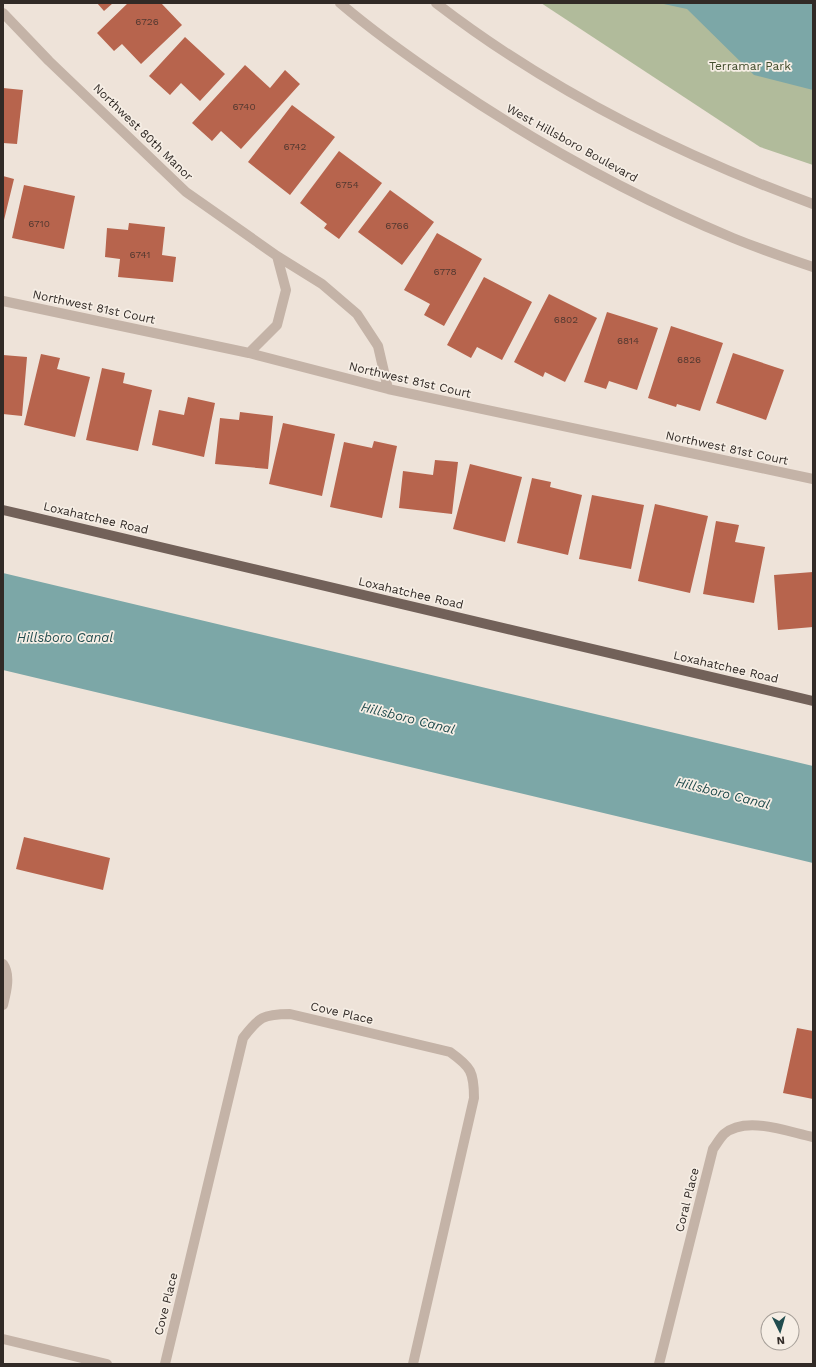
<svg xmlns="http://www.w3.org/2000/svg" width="816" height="1367" font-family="'Work Sans',sans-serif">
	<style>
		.green { fill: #b1bb9b }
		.water { fill: #7ca7a7 }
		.building { fill: #b7644d }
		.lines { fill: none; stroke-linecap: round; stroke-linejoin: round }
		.minor { stroke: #c4b3a7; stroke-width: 10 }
		.major { stroke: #726159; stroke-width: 10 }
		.labels { text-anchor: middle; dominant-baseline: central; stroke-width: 3.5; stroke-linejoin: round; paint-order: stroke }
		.number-label { font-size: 10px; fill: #523830 }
		.park-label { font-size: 12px; fill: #424d2d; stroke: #f6eee5 }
		.street-label { font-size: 12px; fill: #312a26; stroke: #f6eee5 }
		.water-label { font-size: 13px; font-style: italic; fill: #214c4e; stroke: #f6eee5 }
	</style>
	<rect width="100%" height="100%" fill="#eee3d9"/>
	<path class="green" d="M541,3H813V165L760,147Z"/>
	<path class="water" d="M659,3H813V90L754,75L687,9Z
		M3,573L813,766V863L3,670Z"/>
	<path class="building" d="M97,3H113L104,11Z
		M128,3H161L182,25L141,64L122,44L114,51L97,33Z
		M185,37L225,74L200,101L181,83L170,95L149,76Z
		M245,65L270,88L285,70L300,84L241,149L221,131L212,141L192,123Z
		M3,88L23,90L17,144L3,143Z
		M292,105L335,137L290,195L248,162Z
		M339,151L382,183L339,239L324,228L327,224L300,203Z
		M3,176L14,179L4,220H3Z
		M24,185L75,196L64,249L12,238Z
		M390,190L434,222L402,265L358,232Z
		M129,223L165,227L162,255L176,257L173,282L118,277L120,259L105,257L107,228L128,230Z
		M437,233L482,259L444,326L424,315L430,304L404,290Z
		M484,277L532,302L502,360L477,347L471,358L447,345Z
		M549,294L597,318L565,382L545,372L543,377L514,362Z
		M607,312L658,328L637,390L609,381L606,389L584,382Z
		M671,326L723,343L700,411L677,404L676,407L648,398Z
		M733,353L784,370L766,420L716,403Z
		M41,354L60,358L57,369L90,377L75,437L24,425Z
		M3,355L27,357L22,416L3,414Z
		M102,368L125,373L123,383L152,390L138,451L86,440Z
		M188,397L215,403L204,457L152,445L159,410L184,415Z
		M240,412L273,416L268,469L215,464L220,418L239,420Z
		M283,423L335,434L322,496L269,484Z
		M374,441L397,446L382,518L330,507L344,442L372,448Z
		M435,460L458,462L452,514L399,508L403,471L433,475Z
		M470,464L522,477L505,542L453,529Z
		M532,478L551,482L550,487L582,495L568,555L517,543Z
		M592,495L644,505L631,569L579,559Z
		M655,504L708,516L690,593L638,581Z
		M716,521L739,525L735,542L765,547L754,603L703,594Z
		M813,572V627L778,630L774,575Z
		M24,837L110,858L103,890L16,869Z
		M797,1028L813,1031V1099L783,1093Z"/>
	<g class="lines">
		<path class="minor" d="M340,3C375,33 412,59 449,84C539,145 634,197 733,238C760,249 786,258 813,267
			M436,3C549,90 679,155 813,204
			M3,13L49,61L186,192L277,256L322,284L357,314L378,346L388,389
			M3,301L249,353L388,389L813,479
			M249,353L277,325L286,290L277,256
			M3,964C11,975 6,993 3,1005
			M3,1339L107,1364
			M165,1364L243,1038C259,1017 263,1014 290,1014L450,1052C471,1067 474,1072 474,1098L413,1364
			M659,1364L713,1149C716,1145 720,1138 724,1134C746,1115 788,1132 813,1137"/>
		<path class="major" d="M3,510L813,701"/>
	</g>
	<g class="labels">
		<g class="number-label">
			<text x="147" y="21">6726</text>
			<text x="244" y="106">6740</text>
			<text x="295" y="146">6742</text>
			<text x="347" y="184">6754</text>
			<text x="39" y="223">6710</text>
			<text x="397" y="225">6766</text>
			<text x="140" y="254">6741</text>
			<text x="445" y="271">6778</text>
			<text x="566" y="319">6802</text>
			<text x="628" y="340">6814</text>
			<text x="689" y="359">6826</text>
		</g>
		<g class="park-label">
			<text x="750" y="66">Terramar Park</text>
		</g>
		<g class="street-label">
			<text transform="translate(143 132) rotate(44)">Northwest 80th Manor</text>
			<text transform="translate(572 143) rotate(29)">West Hillsboro Boulevard</text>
			<text transform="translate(94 307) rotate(12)">Northwest 81st Court</text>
			<text transform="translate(410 380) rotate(13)">Northwest 81st Court</text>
			<text transform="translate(727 448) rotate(12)">Northwest 81st Court</text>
			<text transform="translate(96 518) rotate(13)">Loxahatchee Road</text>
			<text transform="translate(411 593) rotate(13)">Loxahatchee Road</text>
			<text transform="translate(726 667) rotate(13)">Loxahatchee Road</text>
			<text transform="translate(342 1013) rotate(13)">Cove Place</text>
			<text transform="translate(687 1200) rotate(-76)">Coral Place</text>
			<text transform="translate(166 1304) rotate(-76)">Cove Place</text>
		</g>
		<g class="water-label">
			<text x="65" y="637">Hillsboro Canal</text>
			<text transform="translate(408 718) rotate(14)">Hillsboro Canal</text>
			<text transform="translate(723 793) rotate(14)">Hillsboro Canal</text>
		</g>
	</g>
	<rect width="816" height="1367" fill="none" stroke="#312a26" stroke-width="8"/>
	<g transform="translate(780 1331) rotate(175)"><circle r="19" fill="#f6eee5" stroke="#a7a099"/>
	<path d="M0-3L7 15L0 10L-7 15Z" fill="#214c4e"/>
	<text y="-6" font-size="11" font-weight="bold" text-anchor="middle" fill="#312a26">N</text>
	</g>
</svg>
